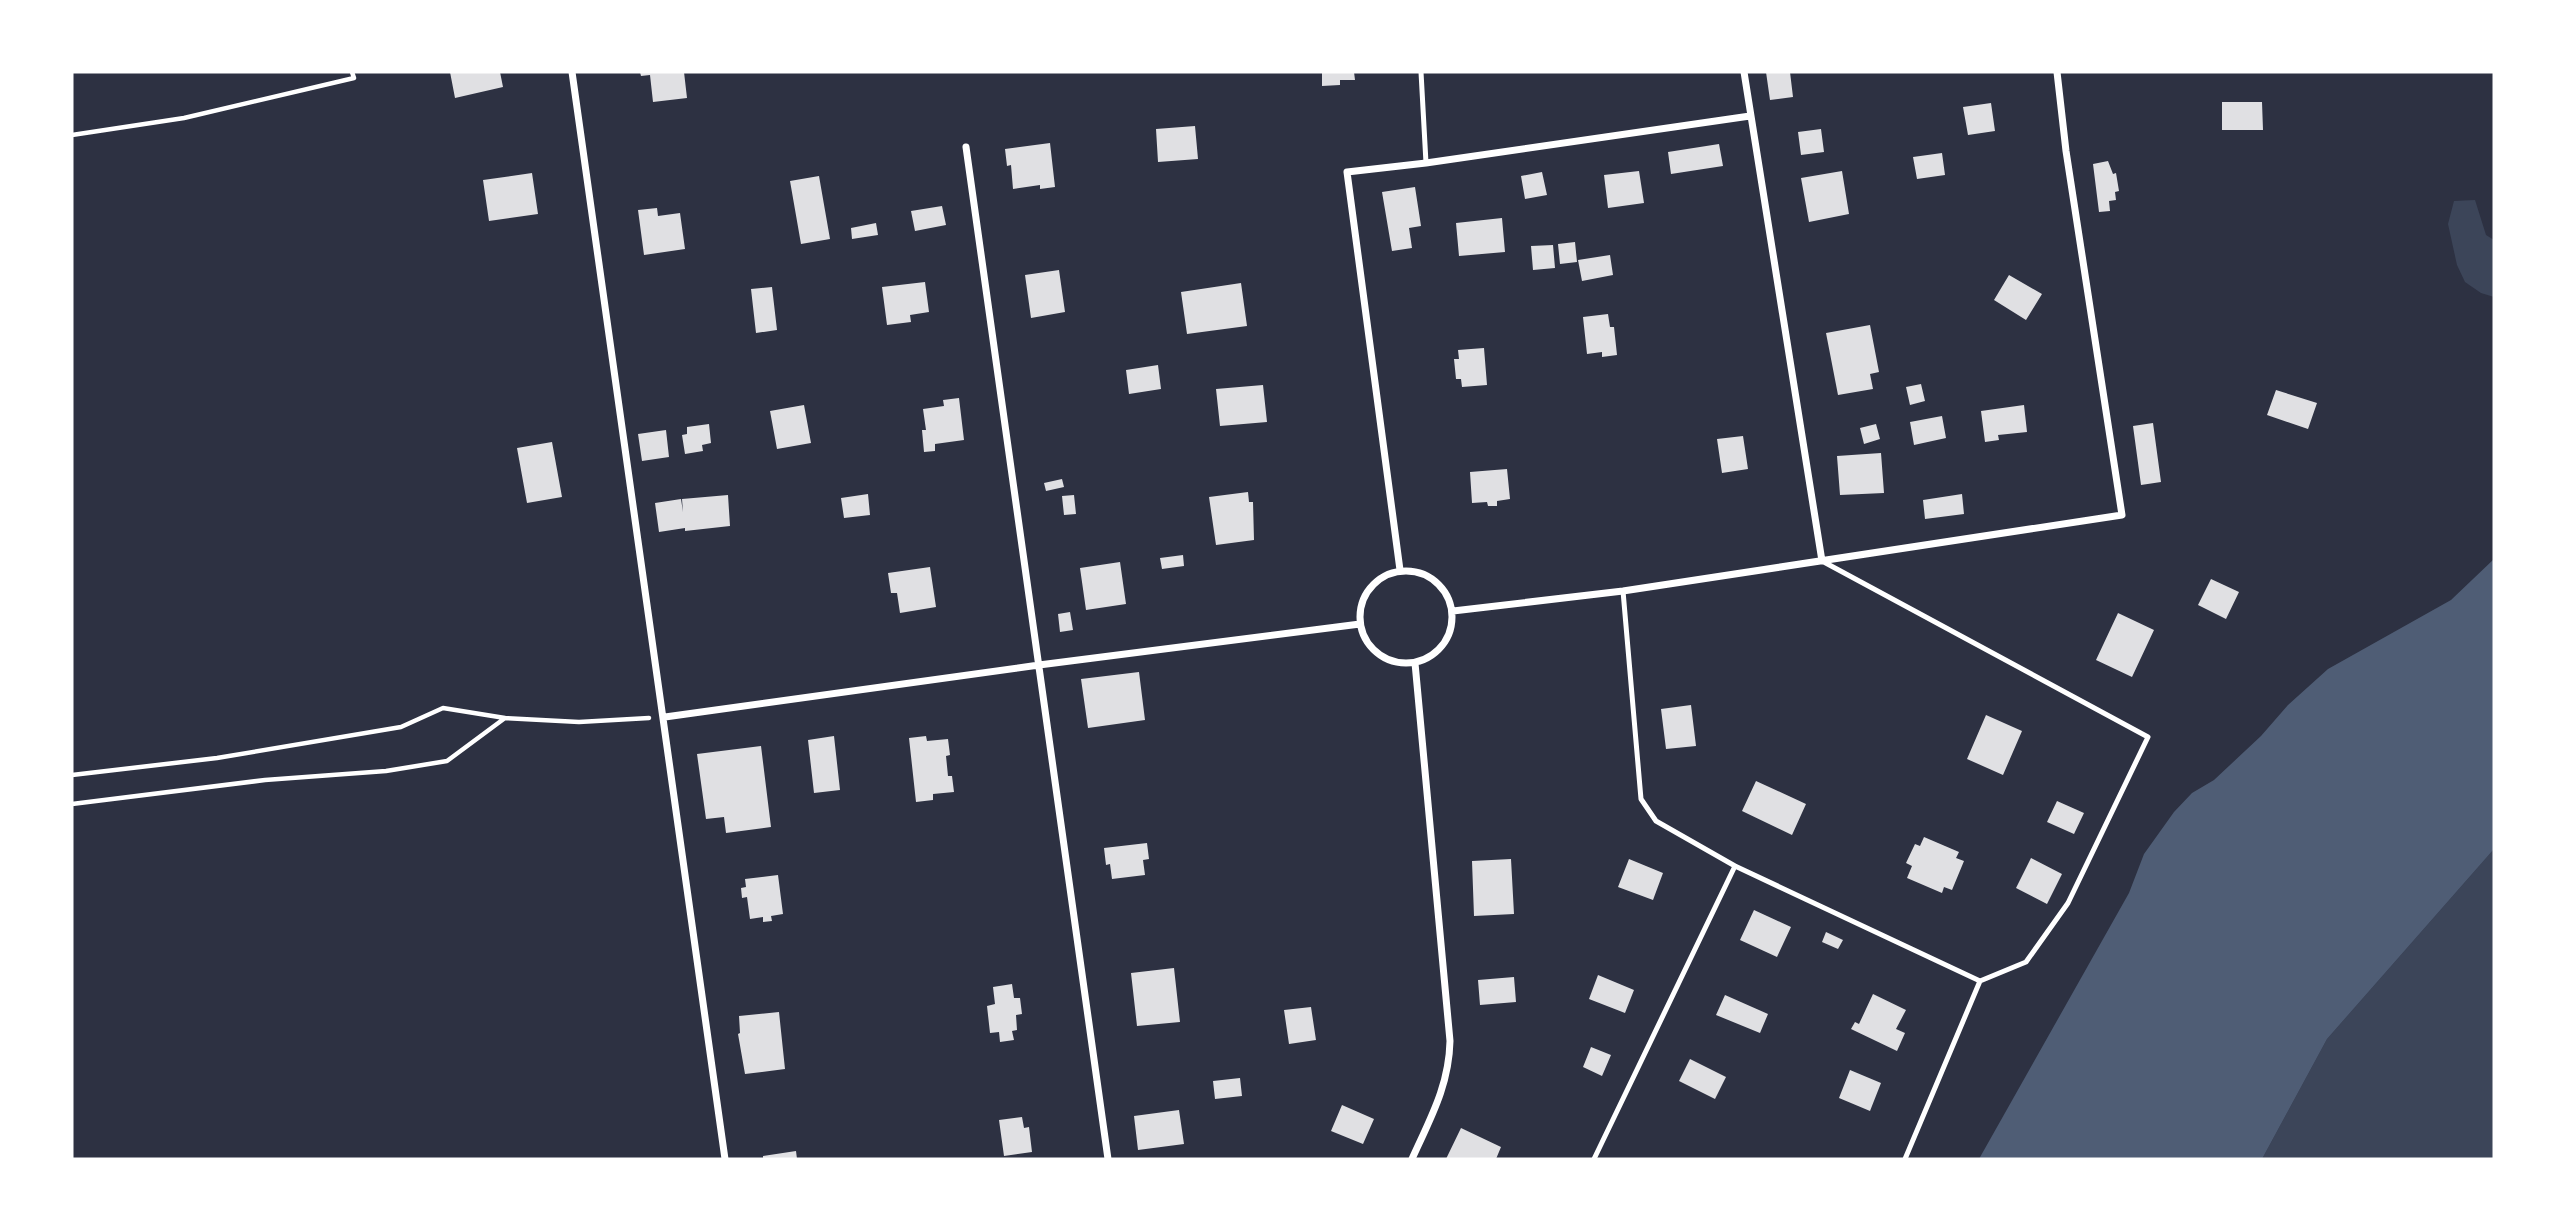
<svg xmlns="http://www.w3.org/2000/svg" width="2566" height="1231" font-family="Arial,sans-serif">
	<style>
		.green { fill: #3c4559 }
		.water { fill: #4f5d75 }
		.building { fill: #e0e0e3 }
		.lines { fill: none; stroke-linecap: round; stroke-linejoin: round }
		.path { stroke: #fff; stroke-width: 4.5 }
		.service { stroke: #fff; stroke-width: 5 }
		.minor { stroke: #fff; stroke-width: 7 }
	</style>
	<rect width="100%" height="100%" fill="#2d3142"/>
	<path class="green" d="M2475,200L2486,235L2494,240V297L2481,293L2465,282L2457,265L2448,224L2454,201Z
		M2494,849V1159H2262L2327,1039Z"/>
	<path class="water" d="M2494,559V849L2327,1039L2262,1159H1979L2129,893L2144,854L2174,812L2192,793L2214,780L2261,736L2288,705L2328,669L2451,600Z"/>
	<path class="building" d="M450,72H500L503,87L455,98Z
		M640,72H684L687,98L653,102L650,75L641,76Z
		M1322,72H1354L1355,80H1340V85L1322,86Z
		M1766,72H1790L1793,97L1770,100Z
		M2222,102H2262L2263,130H2222Z
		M1991,103L1995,131L1968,135L1963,107Z
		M1195,126L1198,159L1158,162L1156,129Z
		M1821,129L1824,152L1801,155L1798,132Z
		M1050,143L1055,187L1040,189V185L1013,189L1011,165L1007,166L1005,149Z
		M1719,144L1723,166L1671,174L1668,152Z
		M1942,153L1945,175L1917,179L1913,157Z
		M2108,161L2113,174L2116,173L2119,191L2115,192L2116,200L2109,201L2110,211L2099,212L2093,164Z
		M1639,171L1644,203L1608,208L1604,175Z
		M1842,171L1849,214L1809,222L1801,178Z
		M1542,172L1547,195L1525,199L1521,176Z
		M532,173L538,214L489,221L483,180Z
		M819,176L830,239L801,244L790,181Z
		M1415,187L1421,226L1409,228L1412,248L1392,251L1382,192Z
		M942,206L946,225L915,231L911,211Z
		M657,208L658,216L680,213L685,249L644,255L638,210Z
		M1502,218L1505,252L1459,256L1456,223Z
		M876,223L878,235L852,239L851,228Z
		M1575,242L1577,262L1560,264L1558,244Z
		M1553,245L1555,268L1533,270L1531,246Z
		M1610,255L1613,275L1582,281L1578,260Z
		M1059,270L1065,312L1031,318L1025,275Z
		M2009,275L2042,294L2026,320L1994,300Z
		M925,282L929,312L910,315L911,322L887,325L882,287Z
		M1241,283L1247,326L1187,334L1181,292Z
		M772,287L777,330L756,333L751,289Z
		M1608,314L1610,327H1614L1617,355L1602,357V352L1587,354L1583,317Z
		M1870,325L1879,372L1870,374L1873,389L1838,395L1826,333Z
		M1484,348L1487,385L1462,387L1461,379H1456L1454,359H1459L1458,350Z
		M1158,365L1161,389L1129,394L1126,370Z
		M1921,384L1925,401L1910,405L1906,387Z
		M1263,385L1267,422L1220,426L1216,389Z
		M2276,390L2317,403L2308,429L2267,415Z
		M959,398L964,440L935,444V451L924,452L922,430H926L923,409L944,406L943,400Z
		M804,405L811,443L777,449L770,411Z
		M2024,405L2027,432L1998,435L1999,440L1985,442L1981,411Z
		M1942,416L1946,438L1914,445L1910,422Z
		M2153,423L2161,482L2141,485L2133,426Z
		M709,424L711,443L702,445L703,451L685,454L682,435L687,434V427Z
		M1876,424L1880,439L1864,444L1860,428Z
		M666,430L669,457L642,461L638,434Z
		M1743,436L1748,469L1722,473L1717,439Z
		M552,442L562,497L527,503L517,448Z
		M1881,453L1884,493L1840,495L1837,456Z
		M1507,469L1510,499L1497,501V506H1488L1487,502L1472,503L1470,472Z
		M1062,479L1064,487L1046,491L1044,483Z
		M1248,492L1249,502H1253L1254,540L1216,545L1209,497Z
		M868,494L870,515L844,518L841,498Z
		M1962,494L1964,514L1925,519L1923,500Z
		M728,495L730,526L685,531V528L659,532L655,503L681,499L683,512L682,499Z
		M1074,495L1076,514L1064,515L1062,496Z
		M1183,555L1184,566L1162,569L1160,558Z
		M1120,562L1126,604L1086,610L1080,568Z
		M930,567L936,607L900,613L897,593H891L888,573Z
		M2211,579L2239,592L2226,619L2198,605Z
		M1070,612L1073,630L1060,632L1058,614Z
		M2118,613L2154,630L2132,677L2096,660Z
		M1139,672L1145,720L1088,728L1081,679Z
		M1691,705L1696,746L1666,749L1661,709Z
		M1986,715L2022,731L2003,775L1967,759Z
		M834,736L840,790L814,793L808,740Z
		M926,736L927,741L948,739L950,755L946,756L948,776H952L954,792L933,794V800L916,802L909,738Z
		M761,746L771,827L726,833L724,817L706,819L697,754Z
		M1756,781L1806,804L1792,835L1742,811Z
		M2057,801L2084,813L2074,834L2047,822Z
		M1924,837L1959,852L1956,858L1964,861L1952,890L1944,887L1942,893L1907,878L1912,866L1906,863L1915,844L1920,846Z
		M1147,843L1149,859L1143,860L1145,875L1112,879L1110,864L1106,865L1104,848Z
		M2031,858L2062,874L2047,904L2016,888Z
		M1511,859L1514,914L1474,916L1472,861Z
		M1629,859L1663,873L1653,900L1618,887Z
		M778,875L783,914L771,916L772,921L763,922V917L750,919L747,897L742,898L741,888L746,887L745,879Z
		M1754,910L1791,927L1777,957L1740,940Z
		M1826,932L1843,940L1838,949L1822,942Z
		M1174,968L1180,1022L1137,1026L1131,973Z
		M1598,975L1634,990L1625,1013L1589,999Z
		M1514,977L1516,1002L1480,1005L1478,980Z
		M1012,984L1014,998H1020L1022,1014L1016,1015L1017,1030L1012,1031L1014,1040L1000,1042L999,1032L990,1033L987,1006L995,1004L993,987Z
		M1873,994L1906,1010L1896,1029L1905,1033L1897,1051L1851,1029L1855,1022L1859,1024Z
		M1725,995L1768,1014L1760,1033L1716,1015Z
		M1311,1007L1316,1040L1289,1044L1284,1010Z
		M779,1012L785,1069L745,1074L738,1034L740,1033L739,1016Z
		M1591,1047L1611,1055L1602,1076L1583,1067Z
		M1690,1059L1726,1077L1715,1099L1679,1081Z
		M1850,1070L1881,1083L1870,1111L1839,1098Z
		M1240,1078L1242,1096L1215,1099L1213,1081Z
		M1342,1105L1374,1119L1363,1144L1331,1131Z
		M1179,1110L1184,1144L1138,1150L1134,1116Z
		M1022,1117L1024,1128L1029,1127L1032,1152L1004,1156L999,1120Z
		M1461,1128L1501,1147L1496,1159H1446Z
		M796,1151L797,1159H763V1156Z"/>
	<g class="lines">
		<path class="path" d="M72,135L184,118L354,78L352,72
			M72,775L217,758L401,727L443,708L505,718
			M72,804L265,780L386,771L447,761L505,718L579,722L649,718"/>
		<path class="service" d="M1421,72L1426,163
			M1822,561L2148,737L2068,903L2026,962L1980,981L1905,1159
			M1735,866L1980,981
			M1594,1159L1735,866L1656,821L1641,799L1623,591"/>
		<path class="minor" d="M572,72L725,1159
			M1744,72L1822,561
			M966,147L1108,1159
			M1400,570L1347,172L1426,163L1750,116
			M1360 617a46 46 0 1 1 92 0a46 46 0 1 1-92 0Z
			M1453,611L1623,591L2122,515L2066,151L2057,72
			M665,717L1039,665L1360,624
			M1412,1159C1430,1119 1449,1086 1450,1041L1415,663"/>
	</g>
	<rect width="2566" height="1231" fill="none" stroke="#ffffff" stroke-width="147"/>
</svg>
